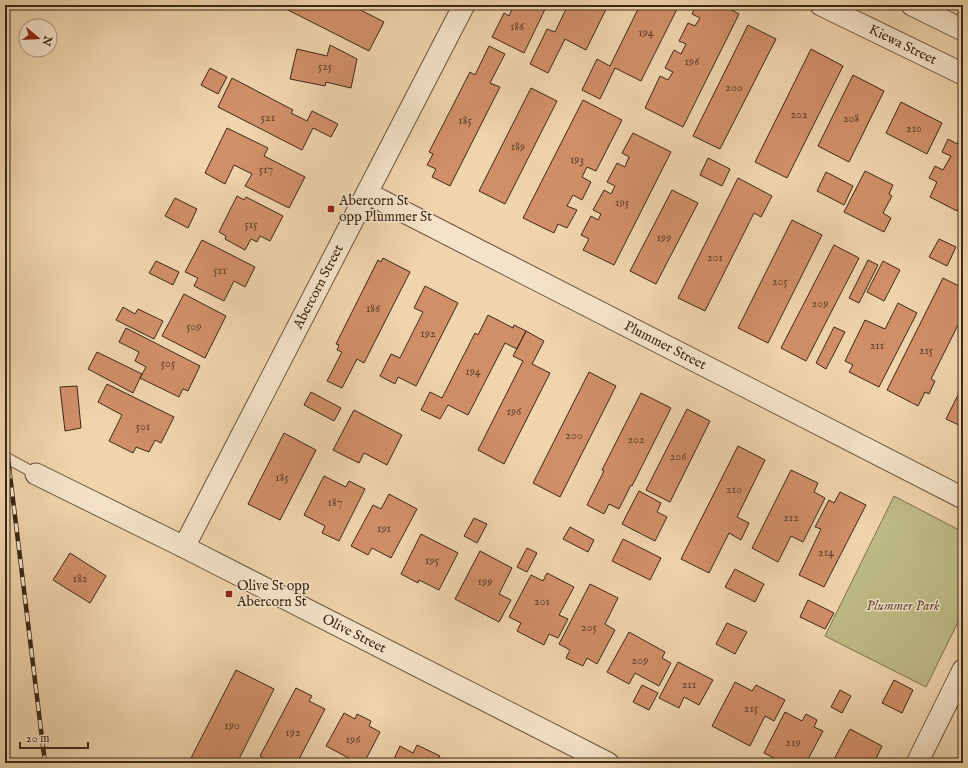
<svg xmlns="http://www.w3.org/2000/svg" width="968" height="768" font-family="'IM FELL English',serif">
	<style>
		.green { fill: #bebc86; stroke: #7c724f }
		.building { fill: #d18f68; stroke: #3b2818 }
		.lines { fill: none; stroke-linecap: round; stroke-linejoin: round }
		.service-casing { stroke: #68533d; stroke-width: 12 }
		.minor-casing { stroke: #68533d; stroke-width: 23 }
		.service { stroke: #f5e3c9; stroke-width: 10 }
		.minor { stroke: #f5e3c9; stroke-width: 21 }
		.rail-casing { stroke: #3b2818; stroke-width: 4.5 }
		.rail { stroke: #f5e3c9; stroke-width: 3; stroke-dasharray: 9; stroke-linecap: butt }
		.poi-dot { fill: #8f2418; stroke: #f5e3c9; stroke-width: 1.5 }
		.labels { text-anchor: middle; dominant-baseline: central; stroke-width: 3; stroke-linejoin: round; paint-order: stroke }
		.number-label { font-size: 12px; fill: #60422c }
		.street-label { font-size: 14px; fill: #3b2818; stroke: #f5e3c9 }
		.poi-label { font-size: 14px; fill: #3b2818; stroke: #f5e3c9; text-anchor: start }
		.park-label { font-size: 14px; font-style: italic; fill: #5c4d34; stroke: #f5e3c9 }
	</style>
	<rect width="100%" height="100%" fill="#f0d4ac"/>
	<filter id="stains"><feTurbulence type="fractalNoise" baseFrequency=".005" numOctaves="4"/><feColorMatrix values="0 0 0 0 .2 0 0 0 0 .09 0 0 0 0 .02 0 0 0 .5 -.17"/></filter>
	<radialGradient id="worn" r=".72"><stop offset=".6" stop-color="#630" stop-opacity="0"/><stop offset="1" stop-color="#630" stop-opacity=".3"/></radialGradient>
	<path class="green" d="M894,496L963,532V612L926,687L825,636Z"/>
	<path class="building" d="M288,5H351L384,22L369,51L286,9Z
		M514,5H547L524,53L492,37L504,13L509,16Z
		M568,5H608L586,50L565,39L548,73L530,64L547,29L555,32Z
		M640,5H679L641,81L615,68L600,99L582,90L597,59L610,66Z
		M696,5H722L739,14L683,127L645,108L660,76L668,80L673,72L665,68L674,50L681,54L686,44L679,41L688,23L695,26L700,18L692,14Z
		M748,25L776,39L720,149L693,136Z
		M330,45L357,59L351,88L326,82L325,86L290,79L297,49L327,56Z
		M489,46L505,54L490,83L500,87L450,186L432,177L436,169L427,165L433,154L429,152L470,72L475,75Z
		M811,49L843,66L787,178L755,162Z
		M210,68L227,77L218,94L201,85Z
		M853,75L884,91L849,162L818,146Z
		M232,78L293,110L291,113L307,121L312,111L338,124L331,137L313,128L302,150L218,107Z
		M531,88L557,101L505,204L479,191Z
		M583,100L622,120L596,171L587,167L582,177L591,182L582,200L573,195L567,206L577,210L567,228L558,224L554,233L523,218Z
		M901,102L942,123L927,154L886,133Z
		M227,128L268,148L264,156L305,177L289,208L245,186L252,174L234,165L225,184L205,173Z
		M633,133L671,152L614,265L583,250L589,239L581,235L591,216L598,220L601,214L593,210L604,190L611,194L615,186L607,182L617,163L625,167L629,157L622,153Z
		M961,133L963,134V183L959,190L963,192V199L957,211L930,197L937,182L929,178L935,166L943,170L951,156L942,152L948,139L957,144Z
		M708,158L730,169L722,186L700,175Z
		M865,171L893,185L889,194L892,196L883,213L891,218L884,232L844,212Z
		M826,172L853,186L844,205L817,191Z
		M738,178L772,196L761,217L754,213L705,311L678,298Z
		M672,190L698,203L656,284L630,271Z
		M237,196L244,200L246,197L283,216L270,241L260,236L257,242L251,239L245,250L225,239L226,236L219,232Z
		M175,198L197,209L188,228L165,216Z
		M792,220L822,235L768,343L738,328Z
		M939,239L956,247L947,266L929,257Z
		M202,240L255,267L245,287L234,281L224,301L194,286L198,278L185,272Z
		M834,245L859,258L806,361L781,348Z
		M383,258L410,272L364,363L357,359L342,388L327,381L342,352L337,350L339,345L336,344L378,260L381,262Z
		M868,260L878,265L859,303L849,298Z
		M156,261L179,272L173,285L149,273Z
		M883,261L900,270L884,301L867,292Z
		M943,278L963,288V322L960,321L931,379L935,381L929,394L925,392L918,406L887,390Z
		M425,286L458,303L416,386L398,377L395,384L380,376L391,354L400,358L423,312L414,308Z
		M184,294L226,316L205,358L162,336Z
		M898,303L917,313L879,387L849,372L853,365L845,361L865,320L885,329Z
		M123,307L135,314L138,309L163,321L154,339L116,320Z
		M488,315L513,328L514,325L526,331L517,349L505,343L468,415L448,405L440,419L421,410L430,392L442,398L475,333L478,335Z
		M834,327L845,332L826,369L816,363Z
		M126,328L200,366L188,391L183,389L179,397L140,378L146,367L135,361L139,352L119,342Z
		M526,331L544,341L532,364L550,373L504,464L478,450L523,361L513,356Z
		M97,352L142,374L133,393L88,369Z
		M589,372L616,386L560,497L533,483Z
		M107,384L174,417L161,443L155,440L149,452L136,447L133,453L109,441L122,415L98,402Z
		M963,385V427L946,419Z
		M77,386L81,428L65,431L60,387Z
		M311,392L341,408L334,421L304,405Z
		M641,393L671,408L632,486L631,485L619,509L609,504L604,514L587,505L604,471L602,470Z
		M687,409L710,421L670,502L646,490Z
		M354,410L402,435L387,465L364,453L359,463L333,450Z
		M284,433L316,450L280,520L248,504Z
		M738,446L765,460L737,517L749,523L741,540L729,533L709,573L681,559Z
		M791,470L818,483L814,492L825,498L803,542L791,536L778,562L752,548Z
		M324,476L346,487L349,481L365,489L339,541L322,533L325,526L304,515Z
		M639,491L661,503L657,512L667,517L655,541L622,524Z
		M840,492L866,505L824,587L799,575L821,529L815,527L829,500L834,503Z
		M389,494L417,509L391,558L372,548L368,555L351,546L373,505L381,509Z
		M474,518L487,524L477,543L464,536Z
		M570,527L594,540L588,552L563,539Z
		M421,534L458,553L439,590L419,580L418,583L401,574Z
		M623,539L661,558L650,580L612,561Z
		M527,548L537,553L527,572L517,567Z
		M480,551L512,568L499,594L511,600L499,622L455,599Z
		M70,553L106,576L90,603L53,580Z
		M735,569L764,584L755,602L725,587Z
		M547,573L574,587L559,615L568,619L558,638L549,634L544,645L517,631L521,623L509,617L531,575L543,581Z
		M590,584L618,598L605,624L615,630L597,664L587,658L583,666L566,658L570,650L559,644Z
		M808,600L834,613L825,629L800,617Z
		M727,623L747,632L735,654L716,644Z
		M629,632L665,652L662,658L671,663L659,686L635,673L629,684L607,672Z
		M678,662L713,680L699,705L684,697L679,708L659,698Z
		M236,670L274,689L237,763H192L189,762Z
		M894,680L913,690L902,713L882,703Z
		M735,682L752,691L756,685L785,700L774,721L765,716L750,746L712,726Z
		M642,685L658,693L649,710L633,702Z
		M296,688L312,696L309,701L325,709L297,763H274L260,756Z
		M840,690L851,696L842,713L831,707Z
		M785,712L802,721L806,714L817,720L814,727L823,731L806,763H784L764,753Z
		M344,713L355,719L357,714L371,721L369,726L380,732L364,763H358L326,746Z
		M850,729L882,746L874,763H832Z
		M417,745L440,756L436,763H392L400,746L413,753Z"/>
	<g class="lines">
		<g class="service-casing">
			<path id="service" d="M5,457L36,474"/>
		</g>
		<g class="minor-casing">
			<g id="minor">
				<path id="s1" d="M821,5L963,74"/>
				<path d="M912,5L963,30"/>
				<path id="s2" d="M367,193L963,498"/>
				<path id="s3" d="M36,474L184,547L608,763"/>
				<path id="s4" d="M184,547L464,5"/>
				<path d="M917,763L963,670"/>
			</g>
		</g>
		<use href="#service" class="service"/>
		<use href="#minor" class="minor"/>
		<g class="rail-casing">
			<path id="rail" d="M5,434L45,763"/>
		</g>
		<use href="#rail" class="rail"/>
	</g>
	<g class="poi-dot">
		<rect x="327" y="205" width="8" height="8" rx="2"/>
		<rect x="225" y="590" width="8" height="8" rx="2"/>
	</g>
	<g class="labels">
		<g class="number-label">
			<text x="517" y="26">186</text>
			<text x="646" y="32">194</text>
			<text x="692" y="61">196</text>
			<text x="325" y="66">525</text>
			<text x="734" y="87">200</text>
			<text x="799" y="114">202</text>
			<text x="268" y="117">521</text>
			<text x="851" y="118">208</text>
			<text x="465" y="120">185</text>
			<text x="914" y="128">210</text>
			<text x="518" y="146">189</text>
			<text x="577" y="159">193</text>
			<text x="266" y="169">517</text>
			<text x="622" y="202">195</text>
			<text x="251" y="224">515</text>
			<text x="664" y="237">199</text>
			<text x="715" y="257">201</text>
			<text x="220" y="270">511</text>
			<text x="780" y="281">205</text>
			<text x="820" y="303">209</text>
			<text x="373" y="308">186</text>
			<text x="194" y="326">509</text>
			<text x="428" y="333">192</text>
			<text x="877" y="345">211</text>
			<text x="926" y="350">215</text>
			<text x="168" y="363">505</text>
			<text x="473" y="371">194</text>
			<text x="514" y="411">196</text>
			<text x="143" y="426">501</text>
			<text x="574" y="435">200</text>
			<text x="636" y="439">202</text>
			<text x="678" y="456">206</text>
			<text x="282" y="477">185</text>
			<text x="734" y="489">210</text>
			<text x="335" y="502">187</text>
			<text x="791" y="517">212</text>
			<text x="384" y="528">191</text>
			<text x="826" y="552">214</text>
			<text x="432" y="560">195</text>
			<text x="80" y="578">182</text>
			<text x="485" y="581">199</text>
			<text x="542" y="601">201</text>
			<text x="589" y="627">205</text>
			<text x="640" y="660">209</text>
			<text x="689" y="684">211</text>
			<text x="751" y="708">215</text>
			<text x="232" y="725">190</text>
			<text x="293" y="732">192</text>
			<text x="353" y="739">196</text>
			<text x="793" y="742">219</text>
		</g>
		<g class="street-label">
			<text stroke="none"><textPath href="#s1" startOffset="91">Kiewa Street</textPath></text>
			<text stroke="none"><textPath href="#s4" startOffset="293">Abercorn Street</textPath></text>
			<text stroke="none"><textPath href="#s2" startOffset="335">Plummer Street</textPath></text>
			<text stroke="none"><textPath href="#s3" startOffset="356">Olive Street</textPath></text>
		</g>
		<g class="poi-label">
			<text x="339" y="201">Abercorn St<tspan x="339" dy="16">opp Plummer St</tspan></text>
			<text x="237" y="586">Olive St opp<tspan x="237" dy="16">Abercorn St</tspan></text>
		</g>
		<g class="park-label">
			<text x="903" y="606">Plummer Park</text>
		</g>
	</g>
	<rect width="968" height="768" fill="none" stroke="#f0d4ac" stroke-width="20"/>
	<rect x="6" y="6" width="956" height="756" fill="none" stroke="#3b2818" stroke-width="2"/>
	<rect x="10" y="10" width="948" height="748" fill="none" stroke="#3b2818"/>
	<g transform="translate(38 38) rotate(108)"><circle r="19" fill="#f5e3c9" stroke="#ab9882"/>
	<path d="M0-3L7 15L0 10L-7 15Z" fill="#8f2418"/>
	<text y="-6" font-size="11" font-weight="bold" text-anchor="middle" fill="#3b2818">N</text>
	</g>
	<path d="M20 742v6h68v-6" fill="none" stroke="#3b2818" stroke-width="2"/>
	<text x="26" y="742" font-size="12" fill="#3b2818" stroke="#f5e3c9" stroke-width="3" paint-order="stroke">20 m</text>
	<rect width="100%" height="100%" filter="url(#stains)"/>
	<rect width="100%" height="100%" fill="url(#worn)"/>
</svg>
